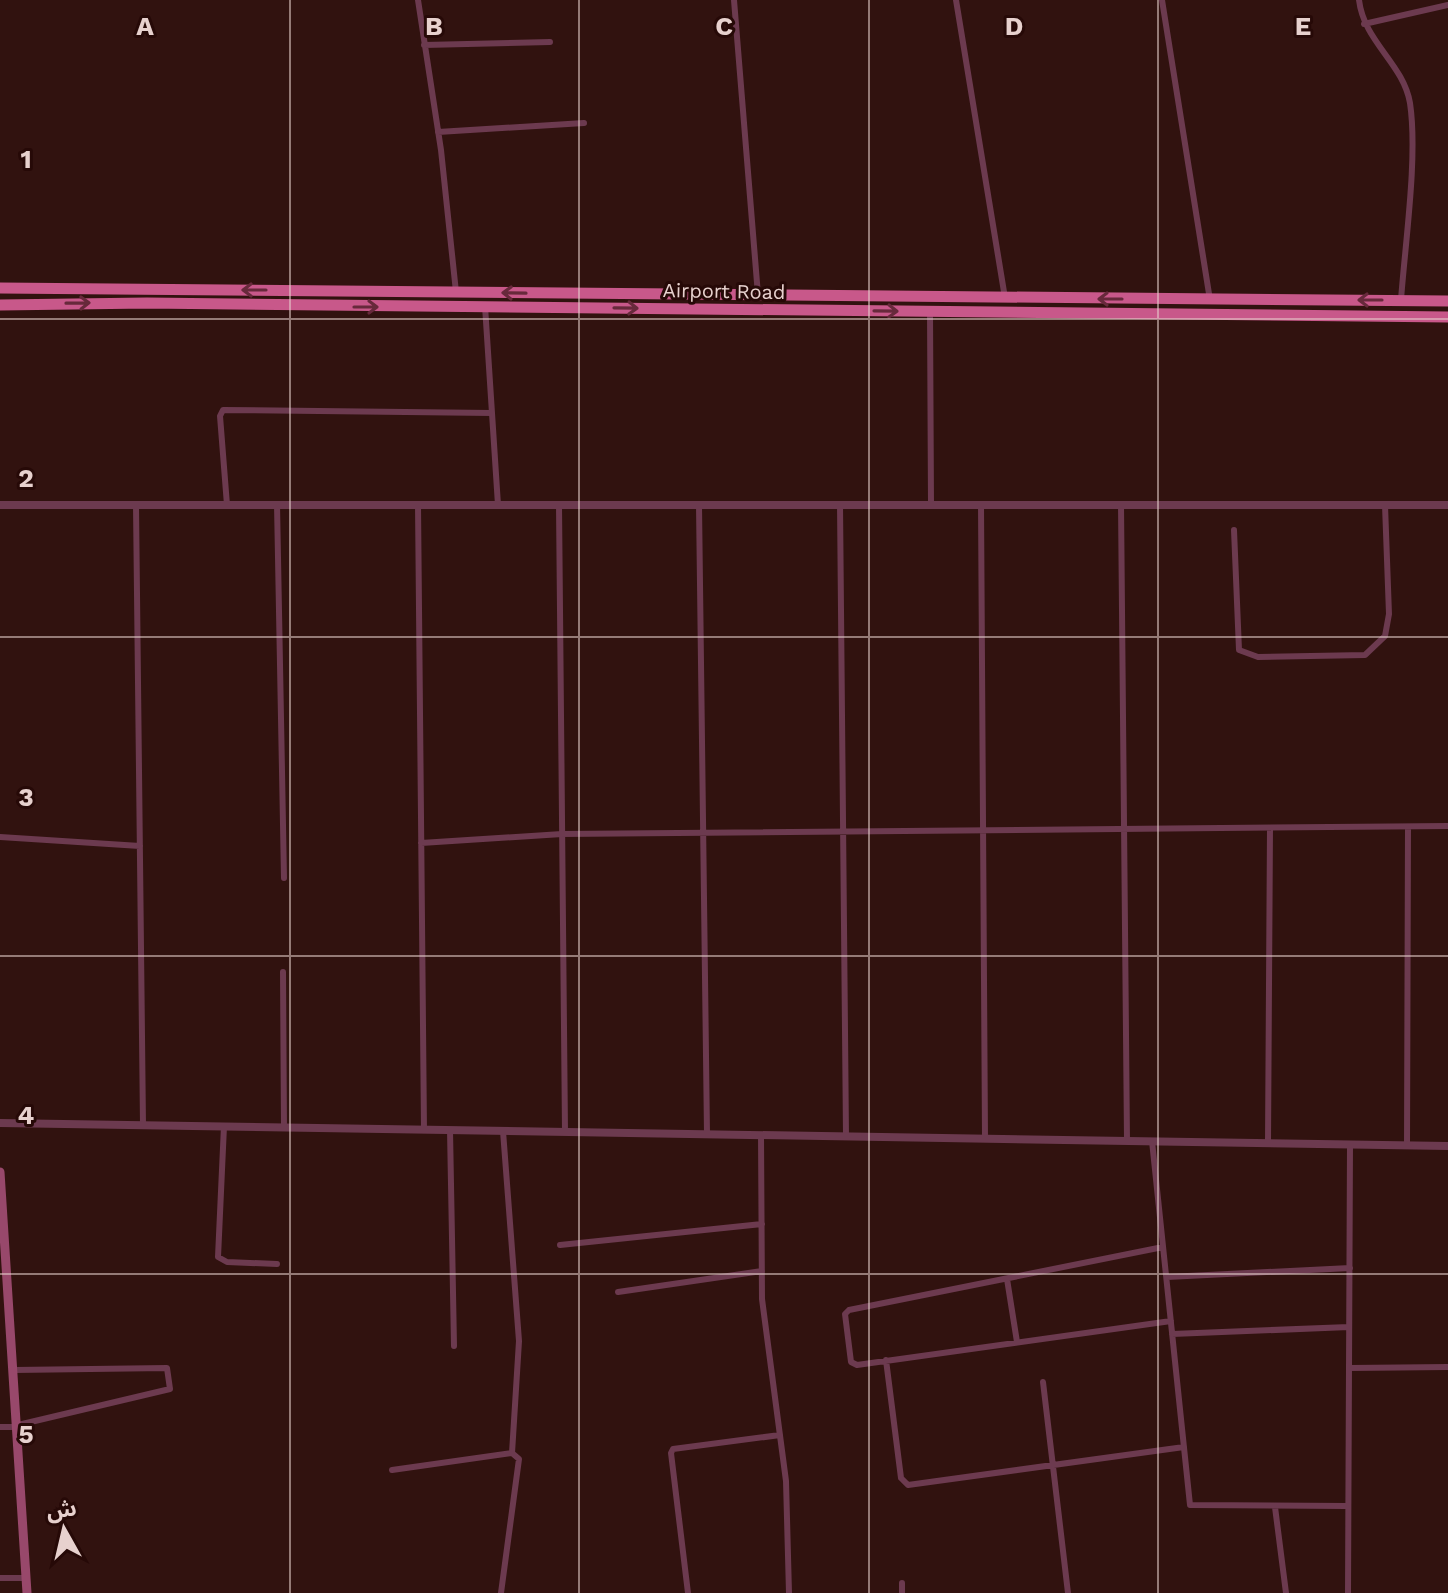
<svg xmlns="http://www.w3.org/2000/svg" width="1448" height="1593" font-family="'Work Sans','Noto Sans Arabic',sans-serif">
	<style>
		.lines { fill: none; stroke-linecap: round; stroke-linejoin: round }
		.minor { stroke: #6c3a4f; stroke-width: 6 }
		.tertiary { stroke: #6c3a4f; stroke-width: 8 }
		.secondary { stroke: #98486b; stroke-width: 9 }
		.trunk { stroke: #c8588a; stroke-width: 11 }
		.oneway { stroke: #67293b }
		.grid { fill: none; stroke: #e7d1ce; stroke-width: 2; stroke-opacity: 0.55 }
		.labels { text-anchor: middle; dominant-baseline: central; stroke-width: 6; stroke-linejoin: round; paint-order: stroke }
		.street-label { font-size: 20px; fill: #e7d1ce; stroke: #260907 }
		.grid-label { font-size: 26px; text-anchor: middle; font-weight: bold; fill: #e7d1ce; stroke: #260907; stroke-width: 6; stroke-linejoin: round; paint-order: stroke }
	</style>
	<rect width="100%" height="100%" fill="#31120f"/>
	<g class="lines">
		<path class="minor" d="M418,0L441,150L456,292
			M734,0L758,295
			M956,0L1005,298
			M1162,0L1210,300
			M1359,0C1364,42 1403,63 1410,103C1418,157 1405,244 1401,300
			M1364,24L1448,5
			M424,45L550,42
			M438,132L584,123
			M485,306L498,505
			M930,311L931,504
			M277,504L284,878
			M418,504L424,1130
			M840,504L846,1136
			M981,504L985,1138
			M1121,504L1127,1140
			M136,505L143,1125
			M227,505L220,416L223,410L492,413
			M559,505L565,1132
			M699,505L707,1134
			M1234,530L1239,650L1258,657L1365,655L1385,636L1389,614L1385,505
			M0,837L140,846
			M421,843L562,834L1448,826
			M283,972L284,1127
			M224,1126L218,1257L227,1262L277,1264
			M450,1130L454,1346
			M761,1135L762,1299L786,1481L789,1593
			M1152,1141L1190,1505L1346,1506
			M1268,1143L1270,828
			M1407,1145L1408,827
			M560,1245L762,1224
			M1163,1247L849,1310L845,1314L851,1362L857,1365L1171,1321
			M1167,1277L1350,1268
			M1007,1279L1017,1342
			M618,1292L762,1271
			M1172,1334L1349,1327
			M886,1360L901,1478L908,1485L1184,1447
			M1349,1368L1448,1367
			M14,1370L167,1368L170,1389L18,1425
			M1043,1382L1068,1593
			M0,1427H18
			M392,1470L512,1453L519,1341L503,1131
			M1275,1507L1286,1593
			M0,1578H26
			M902,1583V1593
			M501,1593L519,1459L512,1453
			M688,1593L671,1453L673,1449L780,1435
			M1348,1593L1350,1146"/>
		<path class="tertiary" d="M0,505H1448
			M0,1123L1448,1146"/>
		<path class="secondary" d="M0,1172L27,1593"/>
		<path class="trunk" d="M0,288L1448,301
			M0,305L147,303L1448,317"/>
	</g>
	<defs><path id="oneway-shaft" d="M-6 0H5M1.5-3L5.5 0L1.5 3" fill="none" stroke-width="1.6" stroke-linecap="round" stroke-linejoin="round" transform="scale(2)"/></defs>
	<g class="oneway">
		<use href="#oneway-shaft" transform="translate(254 290) rotate(-180)"/>
		<use href="#oneway-shaft" transform="translate(514 293) rotate(-179)"/>
		<use href="#oneway-shaft" transform="translate(1110 299) rotate(-180)"/>
		<use href="#oneway-shaft" transform="translate(1370 300) rotate(-180)"/>
		<use href="#oneway-shaft" transform="translate(78 303) rotate(-1)"/>
		<use href="#oneway-shaft" transform="translate(366 307)"/>
		<use href="#oneway-shaft" transform="translate(626 308) rotate(1)"/>
		<use href="#oneway-shaft" transform="translate(886 311) rotate(1)"/>
	</g>
	<path class="grid" d="M290,0V1593M579,0V1593M869,0V1593M1158,0V1593M0,319H1448M0,637H1448M0,956H1448M0,1274H1448"/>
	<g class="labels">
		<g class="street-label">
			<text transform="translate(724 291) rotate(1)">Airport Road</text>
		</g>
	</g>
	<g class="grid-label">
		<text x="145" y="35">A</text>
		<text x="434" y="35">B</text>
		<text x="724" y="35">C</text>
		<text x="1014" y="35">D</text>
		<text x="1303" y="35">E</text>
		<text x="26" y="168">1</text>
		<text x="26" y="487">2</text>
		<text x="26" y="806">3</text>
		<text x="26" y="1124">4</text>
		<text x="26" y="1443">5</text>
	</g>
	<g transform="translate(64 1529) rotate(352)" stroke="#260907" stroke-width="6" paint-order="stroke">
	<path d="M0-6L14 30L0 20L-14 30Z" fill="#e7d1ce"/>
	<text y="-12" font-size="22" font-weight="bold" text-anchor="middle" fill="#e7d1ce">ش</text>
	</g>
</svg>
